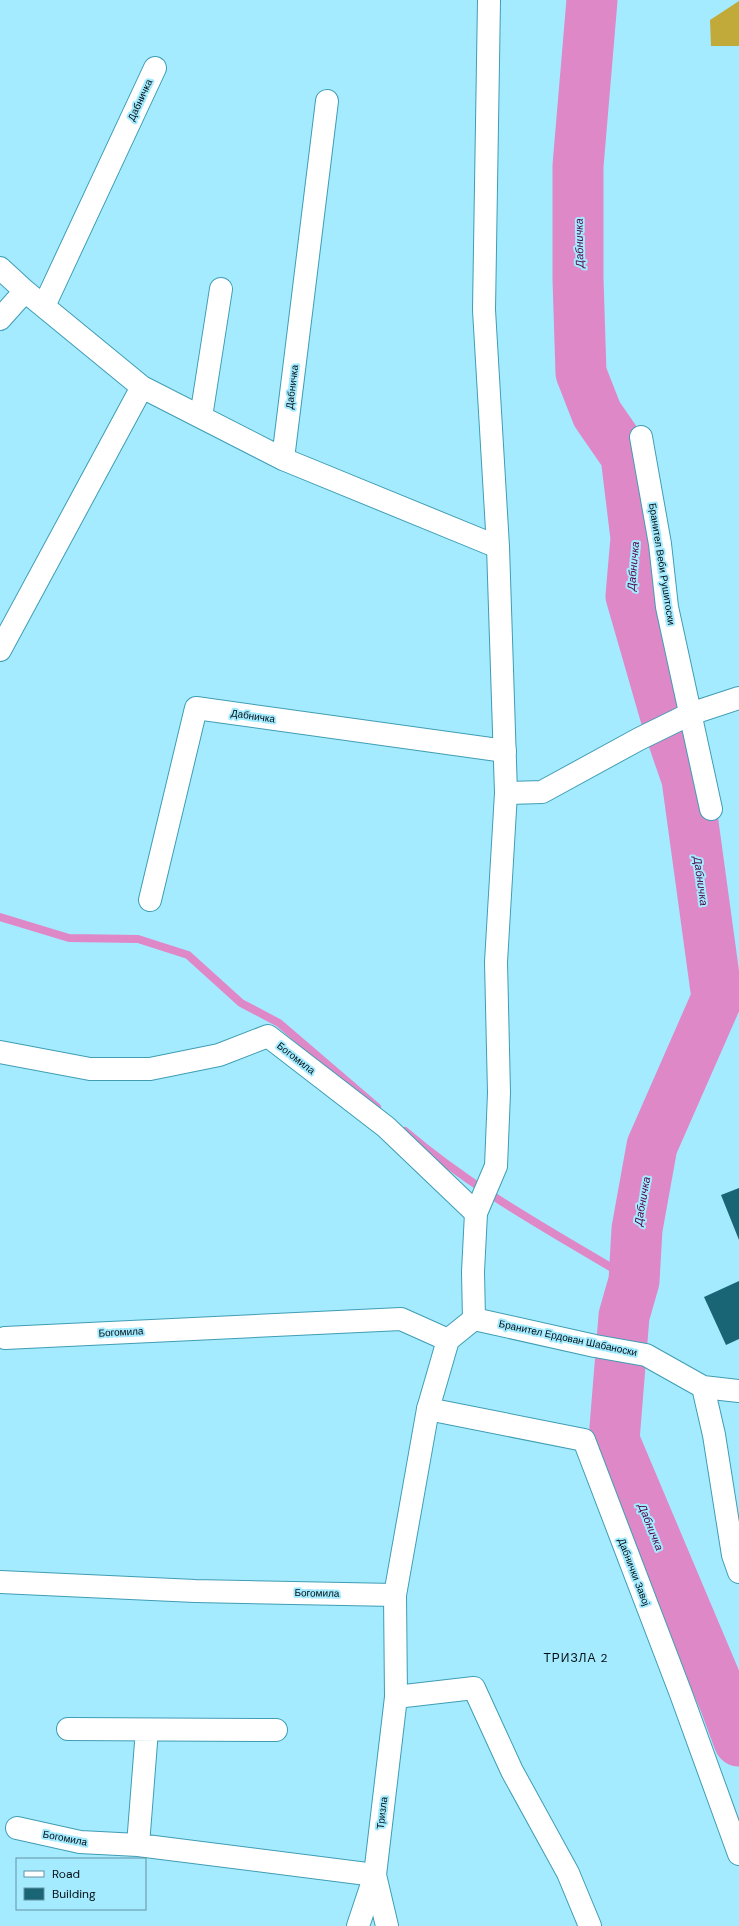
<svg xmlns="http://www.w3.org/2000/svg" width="739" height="1926" font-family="'DM Sans',sans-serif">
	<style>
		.forest { fill: #c2aa3a }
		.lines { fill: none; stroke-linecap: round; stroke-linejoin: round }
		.stream { stroke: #de88c8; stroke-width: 8 }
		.river { stroke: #de88c8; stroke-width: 51 }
		.building { fill: #196475 }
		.street-casing { stroke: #3f9db4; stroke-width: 24 }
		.secondary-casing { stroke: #3f9db4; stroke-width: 24 }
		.street { stroke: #fff; stroke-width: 22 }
		.secondary { stroke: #fff; stroke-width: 22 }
		.labels { text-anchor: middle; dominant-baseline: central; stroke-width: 4; stroke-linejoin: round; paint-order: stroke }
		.street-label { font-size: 10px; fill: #000e13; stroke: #a5ebff }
		.water-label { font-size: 11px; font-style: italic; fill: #510244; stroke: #a5ebff }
		.quarter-label { font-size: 12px; letter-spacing: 1px; fill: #000e13; stroke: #a5ebff }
	</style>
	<rect width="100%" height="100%" fill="#a5ebff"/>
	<path class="forest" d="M739,1V46H711L710,20Z"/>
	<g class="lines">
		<path class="stream" d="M0,917L69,938L138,939L188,955L241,1003L279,1023L377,1107
			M405,1131C475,1191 556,1234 634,1281"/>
		<path class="river" d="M592,0L578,166V279L581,373L597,414L626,456L636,538L631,596L667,721L687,779L717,998L652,1146L637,1229L634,1281L624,1316L614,1440L725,1703L739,1741"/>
	</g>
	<path class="building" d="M739,1188V1240L721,1195Z
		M739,1281V1339L726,1345L704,1297Z"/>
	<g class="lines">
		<g class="street-casing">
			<path id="street" d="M0,268L25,291L142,387L283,459L498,547
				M44,306L155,68
				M0,319L25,291
				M201,417L221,289
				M641,437L660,544L667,607L711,809
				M283,459L327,101
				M0,650L142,387
				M506,793L542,792L639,739L690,714L739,698
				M150,900L196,708L505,751
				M0,1052L90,1069H150L219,1055L268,1036L386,1127L476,1213
				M474,1319L595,1346L646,1355L703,1387L739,1391
				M5,1338L401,1319L448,1340
				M703,1387L714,1435L733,1555L739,1572
				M428,1409L584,1440L681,1694L739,1854
				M0,1582L195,1591L395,1595
				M396,1697L474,1688L512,1771L568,1873L590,1926
				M68,1729L276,1730
				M17,1828L80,1842L138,1845L375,1875L387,1926
				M138,1845L147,1730"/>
		</g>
		<g class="secondary-casing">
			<path id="secondary" d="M358,1926L375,1875L396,1697L395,1595L428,1409L448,1340L474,1319L473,1272L476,1213L496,1166L499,1093L496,962L506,793L498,547L484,310L489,0"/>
		</g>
		<use href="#street" class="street"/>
		<use href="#secondary" class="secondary"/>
	</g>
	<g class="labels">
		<g class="street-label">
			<text transform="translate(140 100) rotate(-65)">Дабничка</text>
			<text transform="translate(292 387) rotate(-83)">Дабничка</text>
			<text transform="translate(662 564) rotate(81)">Бранител Веби Рушитоски</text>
			<text transform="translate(253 716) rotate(8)">Дабничка</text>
			<text transform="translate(296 1058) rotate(38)">Богомила</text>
			<text transform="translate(121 1332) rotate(-3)">Богомила</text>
			<text transform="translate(568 1338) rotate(12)">Бранител Ердован Шабаноски</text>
			<text transform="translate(634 1572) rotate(69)">Дабнички Завој</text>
			<text transform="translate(317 1593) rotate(1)">Богомила</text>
			<text transform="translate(382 1813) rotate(-83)">Тризла</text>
			<text transform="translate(65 1838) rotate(11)">Богомила</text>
		</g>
		<g class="water-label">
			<text transform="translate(579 243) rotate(-91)">Дабничка</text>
			<text transform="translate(633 566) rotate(-85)">Дабничка</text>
			<text transform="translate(701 881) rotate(82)">Дабничка</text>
			<text transform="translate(642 1201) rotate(-80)">Дабничка</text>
			<text transform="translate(651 1527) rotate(68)">Дабничка</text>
		</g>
		<g class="quarter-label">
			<text x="576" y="1658">ТРИЗЛА 2</text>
		</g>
	</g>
	<rect x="16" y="1858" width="130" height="52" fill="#a5ebff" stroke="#6393a1"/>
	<rect x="24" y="1871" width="20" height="6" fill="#ffffff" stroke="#6393a1"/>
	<text x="52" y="1878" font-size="12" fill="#000e13">Road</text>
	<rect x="24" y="1888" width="20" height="12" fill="#196475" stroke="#6393a1"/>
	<text x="52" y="1898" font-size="12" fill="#000e13">Building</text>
</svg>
